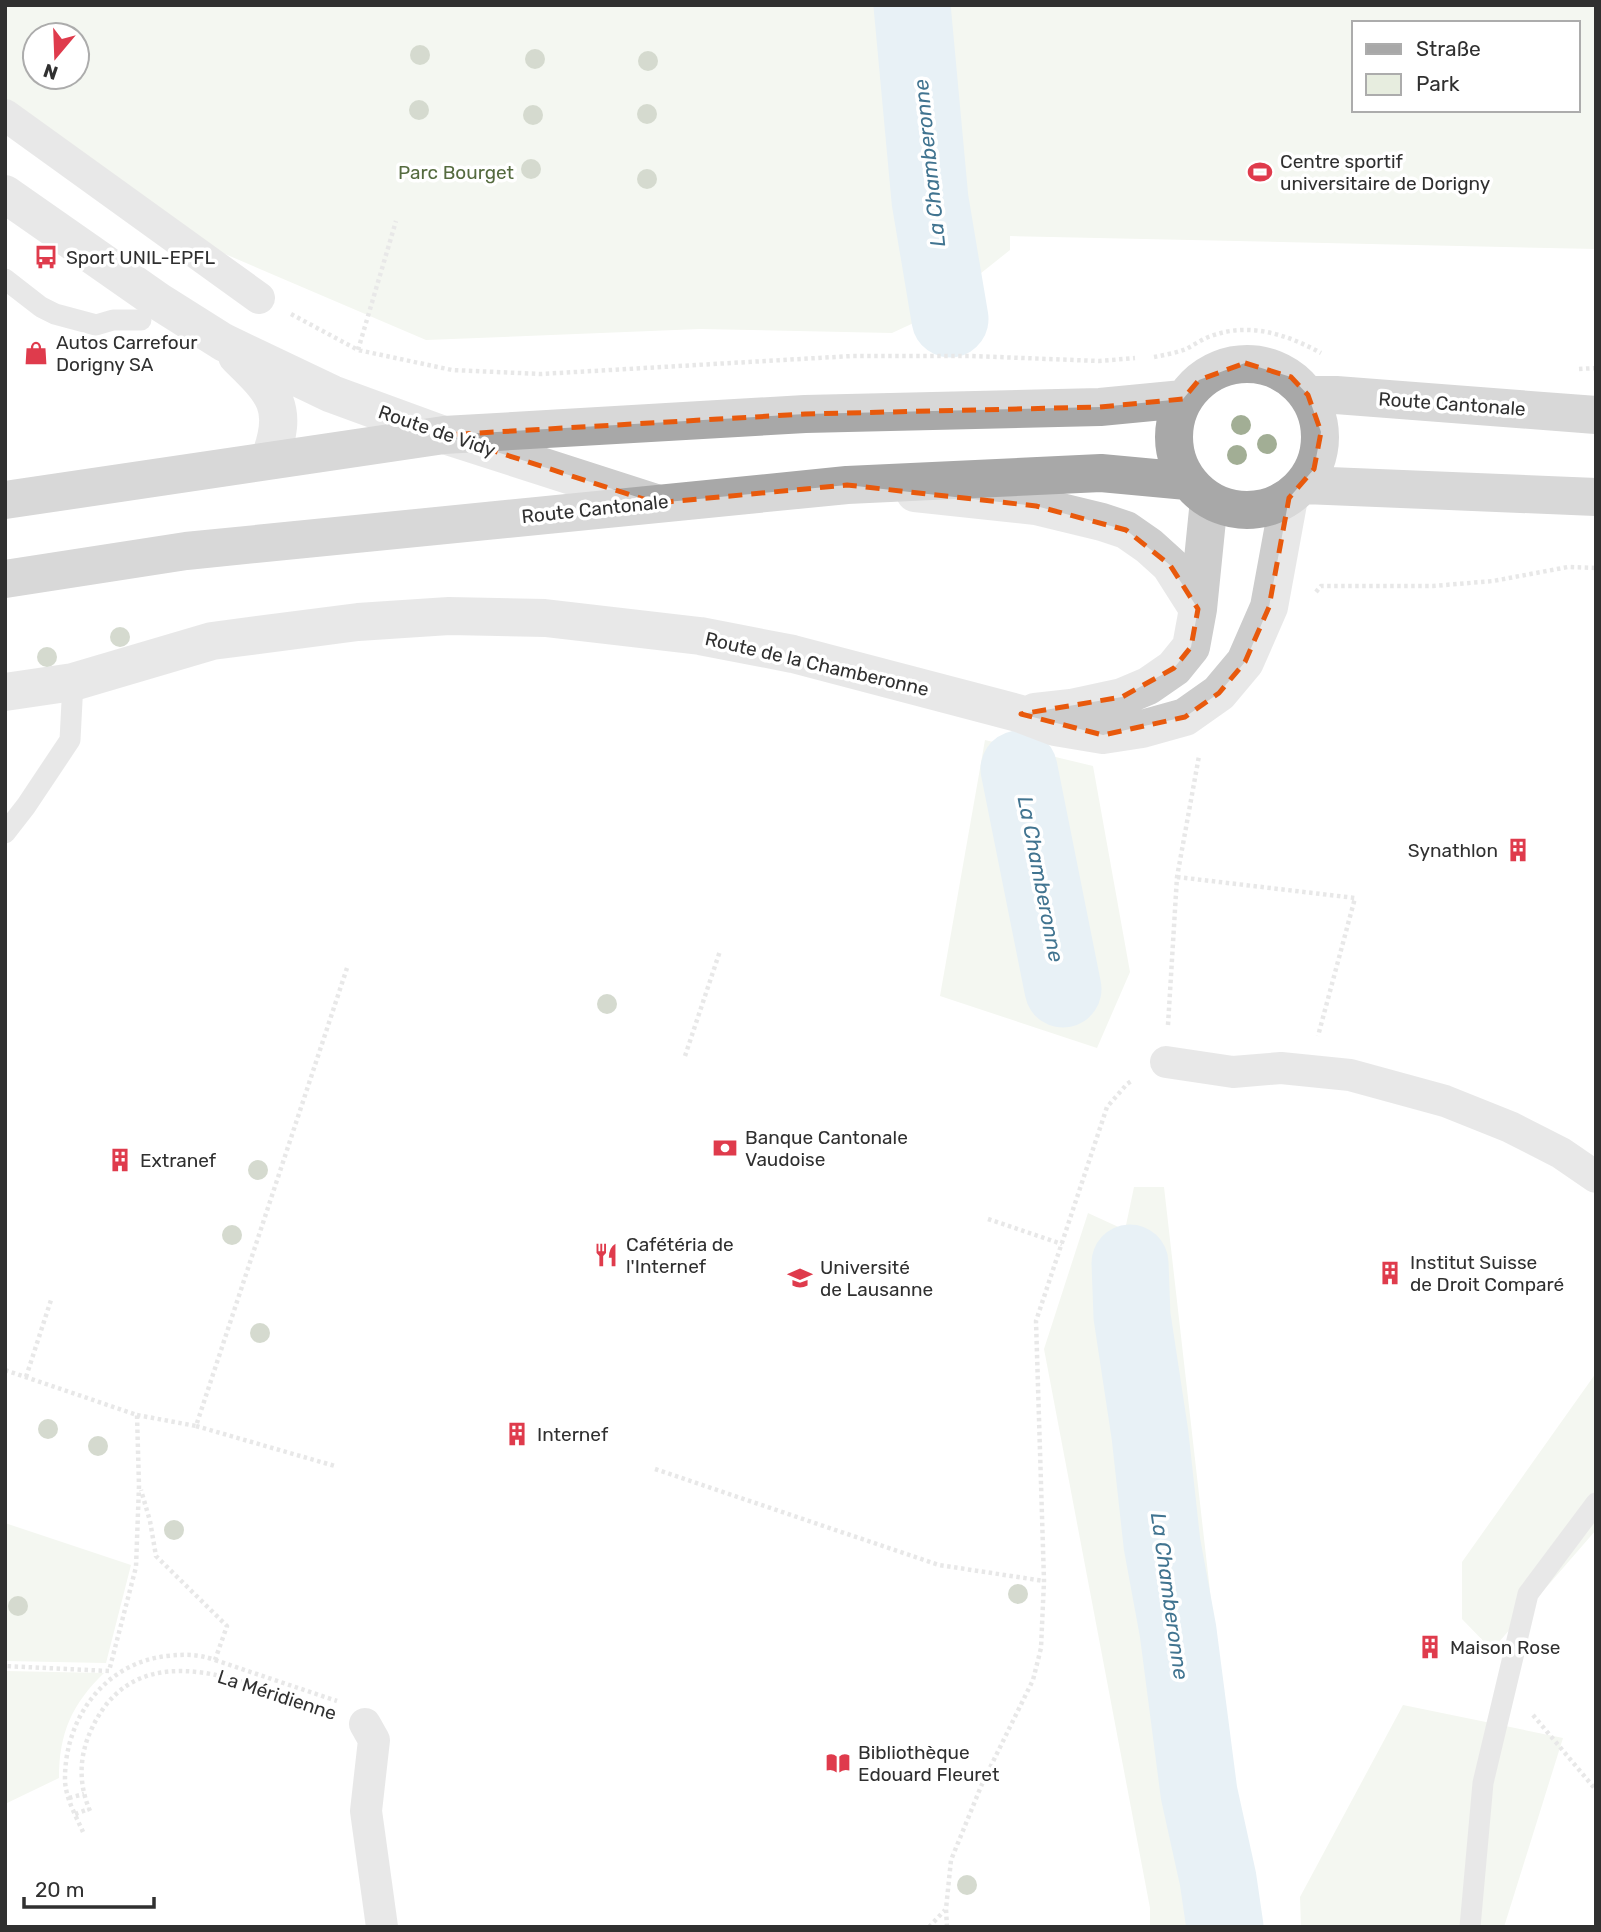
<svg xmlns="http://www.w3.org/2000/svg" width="1601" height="1932" font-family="Rubik,sans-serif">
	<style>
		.green { fill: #e7eddf; fill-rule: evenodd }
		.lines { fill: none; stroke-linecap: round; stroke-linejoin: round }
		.river { stroke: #cce0eb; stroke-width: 77 }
		.path { stroke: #cdcdcd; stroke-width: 4.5; stroke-dasharray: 3.5 3.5; stroke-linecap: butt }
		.service { stroke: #cdcdcd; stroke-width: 21 }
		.pedestrian { stroke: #cdcdcd; stroke-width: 32 }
		.minor { stroke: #cdcdcd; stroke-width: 38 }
		.primary { stroke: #a8a8a8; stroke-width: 38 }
		.tree { fill: #a2ae95 }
		.marked { fill: none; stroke: #e8590c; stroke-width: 5; stroke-dasharray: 14 9; stroke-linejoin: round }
		.labels { text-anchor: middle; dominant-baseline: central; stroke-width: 7; stroke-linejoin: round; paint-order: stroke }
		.poi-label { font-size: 19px; fill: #303030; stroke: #fff; text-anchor: start }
		.park-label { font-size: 19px; fill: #556b3f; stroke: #fff }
		.street-label { font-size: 19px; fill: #303030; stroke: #fff }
		.water-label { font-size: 21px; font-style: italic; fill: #417490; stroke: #fff }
	</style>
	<rect width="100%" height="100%" fill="#fff"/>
	<path class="green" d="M5,5H1596V249L1010,236V250L946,301L950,319L920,320L892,333L700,329L426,340L190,239L5,103ZM1354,23H1578V110H1354ZM35,35H77V77H35Z
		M985,740L1093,766L1130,972L1097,1048L940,996Z
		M1134,1187H1164L1238,1837L1235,1927H1150V1908L1044,1349L1088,1213L1125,1230Z
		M1596,1373V1530L1492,1650L1462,1619V1562Z
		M5,1523L131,1565L106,1663L5,1661Z
		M5,1671L104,1673C72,1704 59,1733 59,1778L5,1804Z
		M1403,1705L1563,1738L1504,1927H1301L1300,1897Z"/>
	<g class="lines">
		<path class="river" d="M912,5L930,200L950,319
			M1019,769L1063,989
			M1130,1263L1132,1316L1150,1435L1162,1544L1178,1631L1199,1793L1218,1879L1225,1927"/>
		<path class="path" d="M291,314L358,350L452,370L541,374L852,356H972L1099,361L1135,358
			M358,350L396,221
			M1154,357C1164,355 1176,353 1186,349C1194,345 1202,339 1211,336C1249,322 1286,334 1321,353
			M1579,369L1596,368
			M1316,592L1321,586H1433L1493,581L1568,567L1596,568
			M1177,877L1355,898L1318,1036
			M1168,1025L1177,877L1199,756
			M685,1056L720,951
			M988,1219L1062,1244
			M5,1370L137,1415L139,1486L136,1567L109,1671L5,1666
			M26,1377L51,1300
			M137,1415L196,1426L347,968
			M196,1426L335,1466
			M655,1469L939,1565L1044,1581
			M215,1660L337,1701
			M1533,1715L1596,1790
			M69,1798L84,1794
			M90,1811C78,1783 79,1755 92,1728C140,1626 255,1687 331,1713
			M75,1814L89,1809
			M83,1832C76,1816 66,1799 65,1781C64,1719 104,1663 167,1656C185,1654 198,1654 215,1660L227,1626L156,1556L150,1521L141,1490
			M929,1927L945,1910
			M947,1927L946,1909L951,1860L982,1784L1033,1680L1041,1648L1044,1581L1036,1321L1107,1107L1127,1084L1133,1080"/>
		<path class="service" d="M5,279L41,307L55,314L96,325L113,320H141
			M5,833L26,806L70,740L73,682
			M1470,1927L1483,1783L1528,1594L1596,1503"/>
		<path class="pedestrian" d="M5,115L259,298
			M1166,1062L1233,1072L1281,1068L1350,1075L1445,1101L1510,1127L1561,1153L1596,1177
			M365,1724L374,1740L366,1811L382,1927"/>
		<path class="minor" d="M5,194L158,301L223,342L332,394L444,435L656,503
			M237,356C274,392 290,407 269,460
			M915,493L1036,506L1102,522L1126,530L1149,546L1170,565L1198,609
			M5,692L73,682L212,641L358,622L449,616L545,618L700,636L793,654L1021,714L1055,727L1103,735L1142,729L1185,717L1219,693L1245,662L1269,607L1289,498
			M1035,712L1071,708L1122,697L1148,686L1174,668L1191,647L1198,609L1209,500"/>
		<path class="primary" d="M1174 437a73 73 0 1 1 146 0a73 73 0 1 1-146 0Z
			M1308,395H1336L1596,415
			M1304,485L1596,497
			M5,500L444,435L805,414L1100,407L1183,399
			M5,579L186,551L847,485L1101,473L1187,481"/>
	</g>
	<g class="tree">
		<circle cx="420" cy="55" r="10"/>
		<circle cx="535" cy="59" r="10"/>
		<circle cx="648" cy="61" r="10"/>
		<circle cx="419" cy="110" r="10"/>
		<circle cx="647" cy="114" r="10"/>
		<circle cx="533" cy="115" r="10"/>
		<circle cx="531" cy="169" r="10"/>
		<circle cx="647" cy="179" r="10"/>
		<circle cx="1241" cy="425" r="10"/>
		<circle cx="1267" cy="444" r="10"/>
		<circle cx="1237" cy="455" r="10"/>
		<circle cx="120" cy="637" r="10"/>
		<circle cx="47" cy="657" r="10"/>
		<circle cx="607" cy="1004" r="10"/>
		<circle cx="258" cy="1170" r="10"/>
		<circle cx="232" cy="1235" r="10"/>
		<circle cx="260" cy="1333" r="10"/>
		<circle cx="48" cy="1429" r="10"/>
		<circle cx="98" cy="1446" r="10"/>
		<circle cx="174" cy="1530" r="10"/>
		<circle cx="1018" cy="1594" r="10"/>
		<circle cx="18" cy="1606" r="10"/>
		<circle cx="967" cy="1885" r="10"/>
	</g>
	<path d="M0 0H1601V1932H0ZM1245,363L1291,377L1308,395L1321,432L1314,469L1289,498L1269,607L1245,662L1219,693L1185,717L1103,735L1021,714L1122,697L1174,668L1191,647L1198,609L1170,565L1126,530L1036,506L847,485L656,503L444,435L805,414L1100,407L1183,399L1199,380Z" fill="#fff" fill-opacity=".55" fill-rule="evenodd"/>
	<path class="marked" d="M1245,363L1291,377L1308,395L1321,432L1314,469L1289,498L1269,607L1245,662L1219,693L1185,717L1103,735L1021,714L1122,697L1174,668L1191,647L1198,609L1170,565L1126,530L1036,506L847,485L656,503L444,435L805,414L1100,407L1183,399L1199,380Z"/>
	<defs>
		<g id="stadium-bare" transform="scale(1.89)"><path d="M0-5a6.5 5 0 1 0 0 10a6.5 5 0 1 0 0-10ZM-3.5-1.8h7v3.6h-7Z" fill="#df3b4c" stroke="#fff" stroke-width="2.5" paint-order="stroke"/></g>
		<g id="bus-bare" transform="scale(1.89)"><path d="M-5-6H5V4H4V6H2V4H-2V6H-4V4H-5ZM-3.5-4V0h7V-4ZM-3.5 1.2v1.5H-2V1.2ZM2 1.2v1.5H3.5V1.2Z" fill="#df3b4c" stroke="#fff" stroke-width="2.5" paint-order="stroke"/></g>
		<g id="shop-bare" transform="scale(1.89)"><path d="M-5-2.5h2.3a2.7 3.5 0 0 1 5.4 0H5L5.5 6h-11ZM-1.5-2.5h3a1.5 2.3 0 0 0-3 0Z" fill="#df3b4c" stroke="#fff" stroke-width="2.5" paint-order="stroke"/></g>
		<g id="building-bare" transform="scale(1.89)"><path d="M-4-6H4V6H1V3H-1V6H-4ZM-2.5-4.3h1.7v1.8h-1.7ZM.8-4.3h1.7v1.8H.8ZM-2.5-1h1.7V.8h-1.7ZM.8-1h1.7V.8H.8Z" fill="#df3b4c" stroke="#fff" stroke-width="2.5" paint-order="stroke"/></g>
		<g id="bank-bare" transform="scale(1.89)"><path d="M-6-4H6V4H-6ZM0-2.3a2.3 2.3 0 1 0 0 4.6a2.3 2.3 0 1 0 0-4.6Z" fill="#df3b4c" stroke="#fff" stroke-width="2.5" paint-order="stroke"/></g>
		<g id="restaurant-bare" transform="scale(1.89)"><path d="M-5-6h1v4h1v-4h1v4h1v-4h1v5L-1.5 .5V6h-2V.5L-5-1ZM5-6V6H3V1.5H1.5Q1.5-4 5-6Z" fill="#df3b4c" stroke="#fff" stroke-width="2.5" paint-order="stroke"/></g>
		<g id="university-bare" transform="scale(1.89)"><path d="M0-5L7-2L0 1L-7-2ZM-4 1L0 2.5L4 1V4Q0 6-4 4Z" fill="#df3b4c" stroke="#fff" stroke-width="2.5" paint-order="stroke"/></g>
		<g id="library-bare" transform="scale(1.89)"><path d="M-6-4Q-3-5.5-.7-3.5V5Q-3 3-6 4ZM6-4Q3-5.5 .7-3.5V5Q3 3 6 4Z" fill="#df3b4c" stroke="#fff" stroke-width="2.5" paint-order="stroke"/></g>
	</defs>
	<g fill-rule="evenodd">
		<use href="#stadium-bare" x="1260" y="172"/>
		<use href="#bus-bare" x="46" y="257"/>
		<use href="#shop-bare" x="36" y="353"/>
		<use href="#building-bare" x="1518" y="850"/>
		<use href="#bank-bare" x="725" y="1148"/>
		<use href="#building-bare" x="120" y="1160"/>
		<use href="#restaurant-bare" x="606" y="1255"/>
		<use href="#building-bare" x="1390" y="1273"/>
		<use href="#university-bare" x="800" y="1278"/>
		<use href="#building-bare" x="517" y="1434"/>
		<use href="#building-bare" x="1430" y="1647"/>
		<use href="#library-bare" x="838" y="1763"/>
	</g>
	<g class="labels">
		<g class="poi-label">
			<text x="1280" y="161">Centre sportif<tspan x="1280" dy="22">universitaire de Dorigny</tspan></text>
			<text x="66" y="257">Sport UNIL-EPFL</text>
			<text x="56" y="342">Autos Carrefour<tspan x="56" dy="22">Dorigny SA</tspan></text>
			<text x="1498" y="850" text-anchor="end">Synathlon</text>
			<text x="745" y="1137">Banque Cantonale<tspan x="745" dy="22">Vaudoise</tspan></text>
			<text x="140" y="1160">Extranef</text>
			<text x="626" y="1244">Cafétéria de<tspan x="626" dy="22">l'Internef</tspan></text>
			<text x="1410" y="1262">Institut Suisse<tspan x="1410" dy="22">de Droit Comparé</tspan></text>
			<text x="820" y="1267">Université<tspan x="820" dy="22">de Lausanne</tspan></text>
			<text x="537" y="1434">Internef</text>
			<text x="1450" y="1647">Maison Rose</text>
			<text x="858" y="1752">Bibliothèque<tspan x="858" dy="22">Edouard Fleuret</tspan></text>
		</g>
		<g class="park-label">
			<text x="456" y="172">Parc Bourget</text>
		</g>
		<g class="street-label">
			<text transform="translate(1452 404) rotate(4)">Route Cantonale</text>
			<text transform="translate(437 431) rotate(19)">Route de Vidy</text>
			<text transform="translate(595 509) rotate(-6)">Route Cantonale</text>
			<text transform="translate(817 664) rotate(13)">Route de la Chamberonne</text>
			<text transform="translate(277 1695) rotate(18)">La Méridienne</text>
		</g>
		<g class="water-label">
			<text transform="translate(929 163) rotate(-96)">La Chamberonne</text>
			<text transform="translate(1041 879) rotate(79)">La Chamberonne</text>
			<text transform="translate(1170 1596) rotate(82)">La Chamberonne</text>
		</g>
	</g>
	<rect width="1601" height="1932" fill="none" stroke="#303030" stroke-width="14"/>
	<rect x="1352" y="21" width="228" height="91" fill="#ffffff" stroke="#acacac" stroke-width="2"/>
	<rect x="1366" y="44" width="35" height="10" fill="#a8a8a8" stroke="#acacac" stroke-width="2"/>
	<text x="1416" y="56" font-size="21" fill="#303030">Straße</text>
	<rect x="1366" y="74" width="35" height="21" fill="#e7eddf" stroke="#acacac" stroke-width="2"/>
	<text x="1416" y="91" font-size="21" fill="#303030">Park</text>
	<g transform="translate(56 56) rotate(199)"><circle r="33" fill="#ffffff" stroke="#acacac" stroke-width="2"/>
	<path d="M0-5L12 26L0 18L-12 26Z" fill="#df3b4c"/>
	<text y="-10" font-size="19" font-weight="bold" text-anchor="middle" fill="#303030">N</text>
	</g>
	<path d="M24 1897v10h130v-10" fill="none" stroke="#303030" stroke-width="3.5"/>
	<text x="35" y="1897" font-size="21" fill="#303030" stroke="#ffffff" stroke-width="5" paint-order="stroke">20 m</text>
</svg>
